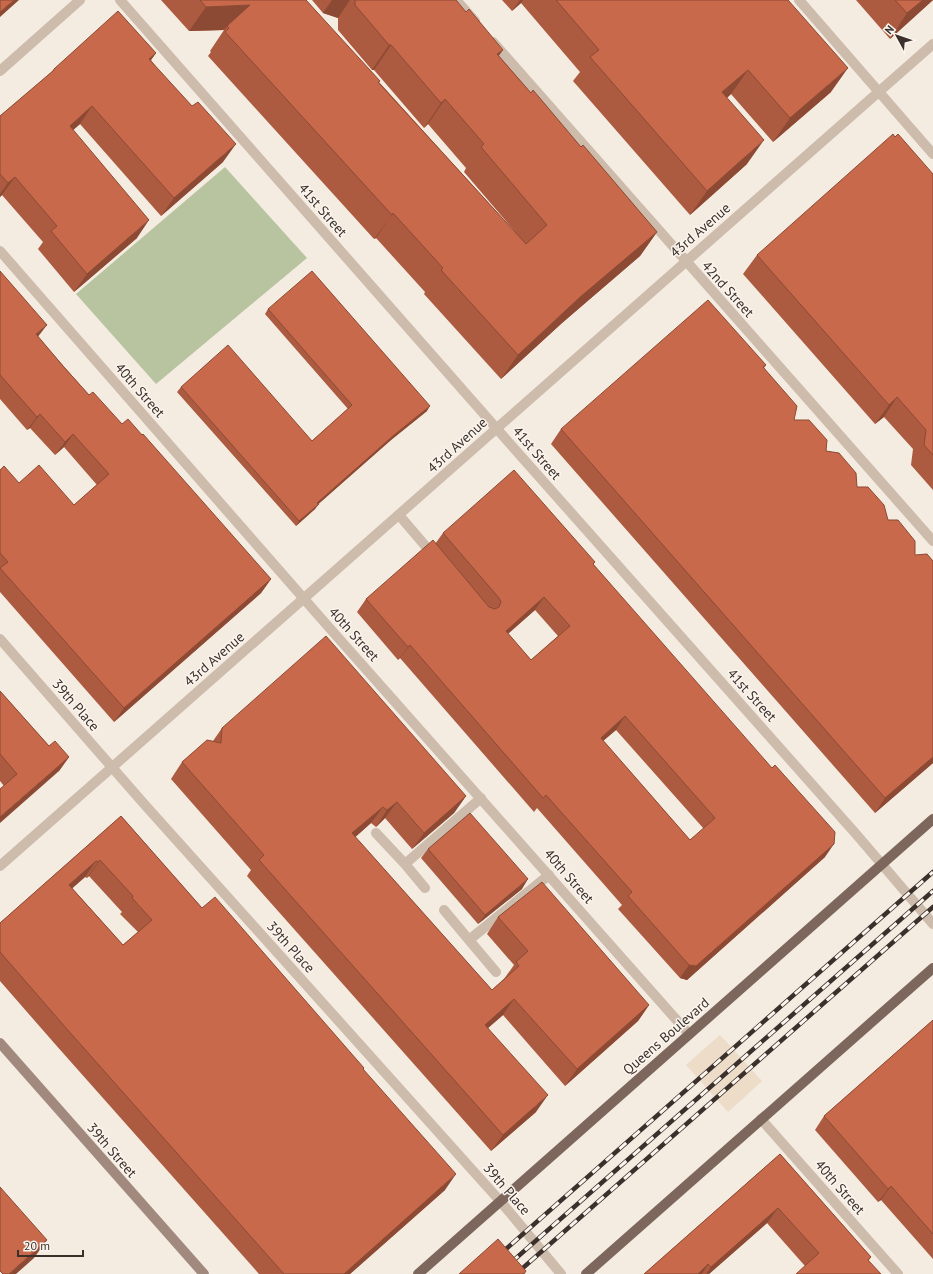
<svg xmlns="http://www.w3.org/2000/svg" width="933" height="1274" font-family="'PT Sans',sans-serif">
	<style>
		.park { fill: #b8c4a0 }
		.plaza { fill: #ecdcc8 }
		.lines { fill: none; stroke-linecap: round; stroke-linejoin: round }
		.lane { stroke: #cdbbac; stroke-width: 10 }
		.street { stroke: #cdbbac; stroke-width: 10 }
		.secondary { stroke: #a18a7d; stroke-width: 10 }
		.primary { stroke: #7d675c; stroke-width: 10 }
		.rail-casing { stroke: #3b302b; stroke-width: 4.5 }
		.rail { stroke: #fbf5ee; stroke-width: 3; stroke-dasharray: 9; stroke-linecap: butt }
		.wall { fill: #ac5a40; fill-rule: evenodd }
		.shaded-wall { fill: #8c4a34 }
		.building { fill: #c8694b; stroke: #8c4a34; fill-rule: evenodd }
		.labels { text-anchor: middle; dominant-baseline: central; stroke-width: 3; stroke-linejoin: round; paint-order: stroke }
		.street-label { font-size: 14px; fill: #3b302b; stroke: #fbf5ee }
	</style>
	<rect width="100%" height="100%" fill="#f4ebe1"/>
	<path class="park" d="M225,167L307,258L156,384L76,294Z"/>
	<path class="plaza" d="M720,1035L762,1081L728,1112L686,1065Z"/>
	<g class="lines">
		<path class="lane" d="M399,515L434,556
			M376,833L405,864L481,798
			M405,864L425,888
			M444,910L469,940L549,875
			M469,940L496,972"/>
		<path class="street" d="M120,0L519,454L856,834L933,924
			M456,0L475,21
			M799,0L933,154
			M493,42L933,541
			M0,71L80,0
			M0,251L326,624L689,1034
			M0,639L145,805L501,1202L561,1274
			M0,866L933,44
			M761,1119L898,1274"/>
		<path class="secondary" d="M0,1043L204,1274"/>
		<path class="primary" d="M418,1274L933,819
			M586,1274L933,968"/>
		<g class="rail-casing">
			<path id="rail" d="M498,1256L933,872
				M498,1274L933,891
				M516,1274L933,907"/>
		</g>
		<use href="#rail" class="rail"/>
	</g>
	<path class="wall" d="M161,0H306L379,82L523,241L464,172L466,168L428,124L424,128L374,70H372L338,30V18L323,13L312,0H456L499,56L531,93L581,147L657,232L640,256L562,323L501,379L424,294L425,292L376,238L374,239L208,56L211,52L210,51L224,30L189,31Z
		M502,0H788L831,92L773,142L731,94L727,98L747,164L690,215L573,81L580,72L521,3L512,11Z
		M856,0H933L890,39Z
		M156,53L151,60L223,162L161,216L80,124L73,130L137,238L74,292L38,249L43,242L2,195L0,197V116L50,74L54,69Z
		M933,174V490L911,465L913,449L884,417L875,424L743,274L757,255Z
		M0,271L38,337L89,395L122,424L271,579L261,593L114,722L0,592V470L19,483L74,505L97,485L64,447L55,455L30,428L27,430L0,399Z
		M268,309L427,411L391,440L318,504L315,509L296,526L177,392L181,387L312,441L348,409L265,314Z
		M766,365L764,368L794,420L826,451L857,487L888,520L915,555L933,561V763L875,813L551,444L561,429Z
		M443,533L593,564L825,857L687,980L680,978L618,909L622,905L537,808L534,812L400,658L398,660L357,612L366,599L435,544ZM535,610L558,636L531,660L508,634ZM616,730L704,829L690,840L603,741Z
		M0,691L49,746L69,757L59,771L4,786L0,781Z
		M222,728L466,796L454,813L412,849L385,818L376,827L371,823L355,837L492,990L504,979L514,965L487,934L498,917L649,1005L638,1021L565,1086L503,1015L488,1028L536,1112L491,1151L247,876L251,870L171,779L182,762L213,741Z
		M121,816L202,908L363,1069L445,1190L350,1274H259L55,1044L0,981V923ZM89,876L122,912L120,914L138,932L123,945L72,888L85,877L87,878Z
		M428,849L522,889L478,924L421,858Z
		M933,1020V1259L881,1200L878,1202L815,1130L824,1116Z
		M780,1154L871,1257L869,1260L805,1266L767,1223L709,1274H644Z"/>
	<path class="shaded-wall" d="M14,0H19L0,17V12Z
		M332,0H350L338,18L323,13Z
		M520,0H523L521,3L512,11Z
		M923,0H933L890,39L907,13Z
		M250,5L227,26L224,30L189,31L206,7Z
		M389,45H391L374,70H372Z
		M503,50L486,74L497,54Z
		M156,53L143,71L149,59Z
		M848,68L831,92L773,142L790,118Z
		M748,70L731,94L705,117L722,92Z
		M445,99L428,124L424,128L441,103Z
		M92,106L80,124L57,144L70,126Z
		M764,140L747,164L690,215L707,191Z
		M236,144L223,162L161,216L174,198Z
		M15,177L2,195L0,197V194L8,183Z
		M393,213L376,238L374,239L392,215Z
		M149,220L137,238L74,292L87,274Z
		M657,232L640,256L562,323L501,379L518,355L579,298Z
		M47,325L37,338L36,334Z
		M897,397L884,417L875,424L889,405Z
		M430,406L427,411L391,440L314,508L317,503L394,435Z
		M40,414L30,428L27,430L37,417Z
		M73,434L64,447L55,455L65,442Z
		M319,504L315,509L296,526L299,521Z
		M271,579L261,593L114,722L124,708Z
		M544,597L535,610L496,644L506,631Z
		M410,645L400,658L398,660L408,647Z
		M625,716L616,730L591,751L601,738Z
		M69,757L59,771L0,823V817Z
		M933,757V763L875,813L885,798Z
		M466,796L454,813L412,849L424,833Z
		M397,802L385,818L376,827L387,810Z
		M383,807L371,823L341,850L352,833Z
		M834,844L825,857L687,980L680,978L689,965Z
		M100,860L89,876L87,878L98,862Z
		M96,861L85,877L58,901L69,885Z
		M528,879L522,889L478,924L485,915Z
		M514,999L503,1015L473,1041L485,1025Z
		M649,1005L638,1021L565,1086L577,1069Z
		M548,1095L536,1112L491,1151L503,1135Z
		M456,1174L445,1190L350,1274H344Z
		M891,1186L881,1200L878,1202L888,1189Z
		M778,1208L767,1223L709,1274H706L711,1267Z
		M47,1240L34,1258L16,1274H9Z
		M708,1264L702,1274H698Z"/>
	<path class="building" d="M0,0H14L0,12Z
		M200,0H306L380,81L378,82L526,244L547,225L481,147L484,144L445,99L441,103L391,45H389L355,5V0H456L466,12L469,9L503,50L497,54L531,93L533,90L581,147L583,145L657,232L579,298L518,355L441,270L443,268L393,213L392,215L225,32L229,28L227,26L250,5L206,7Z
		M556,0H788L848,68L790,118L748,70L722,92L764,140L707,191L590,57L599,50Z
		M895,0H923L907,13Z
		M118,11L156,53L149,59L192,106L198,102L236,144L174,198L92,106L70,126L149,220L87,274L51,231L57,226L15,177L8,183L0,174V116L54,70V69Z
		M893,134L895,137L898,134L933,174V455L924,445L926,430L897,397L889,405L757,255Z
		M0,271L47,325L36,334L63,366L89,395L93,392L122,424L128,419L142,435L143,434L271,579L124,708L0,568L8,562L0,553V470L4,466L19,483L39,465L74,505L109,474L73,434L65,442L40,414L37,417L0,375Z
		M312,271L430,406L394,435L317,503L319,504L299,521L181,387L228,345L312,441L352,405L268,309Z
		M708,300L766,365L763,367L797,406L794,420H809L827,440L826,451L839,453L856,473L857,487H868L884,505L888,520H898L915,541V555L927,554L933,561V757L885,798L561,429Z
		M514,470L595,562L593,564L772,768L775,765L835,832L834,844L696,966L689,965L628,896L632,892L546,795L543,798L410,645L408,647L366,599L433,540L489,607L495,609L499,607L501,602L499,598L443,533ZM544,597L570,626L531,660L506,631ZM625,716L715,818L690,840L601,738Z
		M326,636L466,796L424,833L397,802L387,810L383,807L352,833L492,990L519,966L516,962L528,951L498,917L542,882L649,1005L577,1069L514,999L485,1025L548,1095L503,1135L259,860L264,855L182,762L207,740L221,743L222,728Z
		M0,691L49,746L55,741L69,757L0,817V789L17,774L0,754Z
		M470,813L528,879L485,915L428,849Z
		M121,816L202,908L215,897L364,1068L363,1069L456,1174L344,1274H284L66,1028L0,952V923ZM100,860L133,896L132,898L152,920L123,945L69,885L96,861L98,862Z
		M933,1020V1234L891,1186L888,1189L824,1116Z
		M780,1154L871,1257L868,1260L881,1274H796L819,1253L778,1208L711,1267L708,1264L698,1274H644Z
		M0,1187L47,1240L9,1274H3L0,1271Z
		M498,1239L526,1271L524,1274H459Z"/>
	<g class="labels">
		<g class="street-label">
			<text transform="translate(323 210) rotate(49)">41st Street</text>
			<text transform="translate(700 230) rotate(-41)">43rd Avenue</text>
			<text transform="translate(728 289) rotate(48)">42nd Street</text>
			<text transform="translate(140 390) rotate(49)">40th Street</text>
			<text transform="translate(457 445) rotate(-42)">43rd Avenue</text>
			<text transform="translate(537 453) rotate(49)">41st Street</text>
			<text transform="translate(354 634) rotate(48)">40th Street</text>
			<text transform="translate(214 659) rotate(-41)">43rd Avenue</text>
			<text transform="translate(752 695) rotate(48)">41st Street</text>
			<text transform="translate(76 705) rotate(49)">39th Place</text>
			<text transform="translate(569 876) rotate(49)">40th Street</text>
			<text transform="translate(291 947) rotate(48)">39th Place</text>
			<text transform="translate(666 1036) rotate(-41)">Queens Boulevard</text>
			<text transform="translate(112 1150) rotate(49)">39th Street</text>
			<text transform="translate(840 1187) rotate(49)">40th Street</text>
			<text transform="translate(507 1189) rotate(49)">39th Place</text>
		</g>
	</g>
	<g transform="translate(897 36) rotate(310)" stroke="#fbf5ee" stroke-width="3" paint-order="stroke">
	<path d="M0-3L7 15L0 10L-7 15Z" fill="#3b302b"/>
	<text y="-6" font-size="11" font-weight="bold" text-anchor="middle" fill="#3b302b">N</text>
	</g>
	<path d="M18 1250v6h65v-6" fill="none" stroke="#3b302b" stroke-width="2"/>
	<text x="24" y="1250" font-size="12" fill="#3b302b" stroke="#fbf5ee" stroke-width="3" paint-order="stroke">20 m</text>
</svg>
